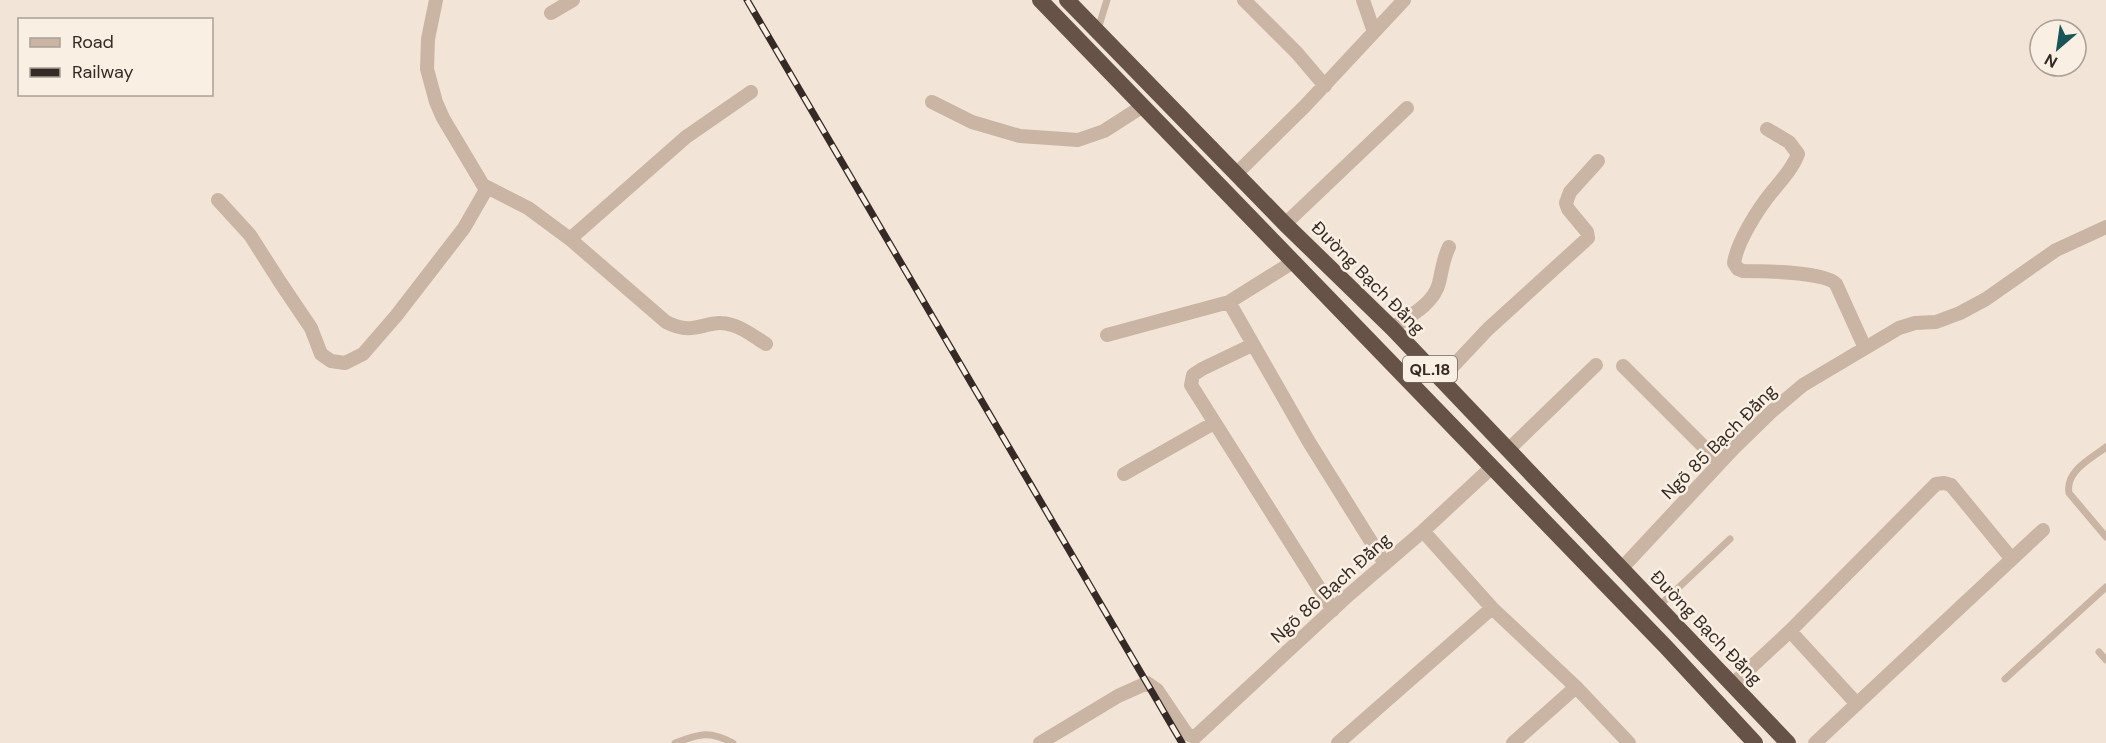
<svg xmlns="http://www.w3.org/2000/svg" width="2106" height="743" font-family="'DM Sans',sans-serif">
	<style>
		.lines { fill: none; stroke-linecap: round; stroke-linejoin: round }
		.service { stroke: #cab4a3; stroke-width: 7 }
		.minor { stroke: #cab4a3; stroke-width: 14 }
		.trunk { stroke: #675248; stroke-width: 16 }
		.rail-casing { stroke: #352a25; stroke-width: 7 }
		.rail { stroke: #faefe3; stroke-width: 4.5; stroke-dasharray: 14; stroke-linecap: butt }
		.labels { text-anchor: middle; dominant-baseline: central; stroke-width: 5; stroke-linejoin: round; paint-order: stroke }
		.shield { fill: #faefe3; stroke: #70655e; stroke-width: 1.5 }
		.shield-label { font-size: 16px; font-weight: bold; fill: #352a25 }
		.street-label { font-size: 18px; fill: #352a25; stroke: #faefe3 }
	</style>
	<rect width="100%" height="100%" fill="#f2e5d7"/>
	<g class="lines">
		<path class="service" d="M1098,29L1107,0
			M2106,447C2091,459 2065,471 2069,493L2106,537
			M1659,606L1730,539
			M2099,652L2106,660
			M2005,679L2106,587
			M675,743C699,734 709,730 733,743"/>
		<path class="minor" d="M436,0L428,39L427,69L436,102L443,118L483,185L528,208L570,239L686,137L751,92
			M1244,0L1297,53L1325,86
			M1363,0L1374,32
			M551,13L573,0
			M932,102L972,122L1020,136L1078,140L1104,131L1143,106
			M1767,129L1789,142L1798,154C1793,168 1781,181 1771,193C1758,209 1737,242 1734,263L1738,269L1743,271C1762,271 1825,272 1836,284L1865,348
			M1236,174L1305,106L1404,0
			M218,200L250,235L280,282L311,328L321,354L331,361L345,363L363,354L396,316L464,228L487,188
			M1285,224L1407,108
			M570,239L666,322C697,338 706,317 732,325C744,328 756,338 766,344
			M1229,302L1309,442L1385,564
			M1392,328C1408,317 1434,304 1439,283C1442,270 1443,259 1449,247
			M1107,335L1229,302L1293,262
			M1252,345L1202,369L1193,375L1191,385L1333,610
			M1623,366L1720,463
			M1440,380L1488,329L1588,238L1587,232L1568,209L1566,203L1570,192L1598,161
			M1508,450L1596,365
			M1124,474L1214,423
			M1423,531L1492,608L1576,687L1629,743
			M1622,568L1733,449L1771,412L1803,385L1899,328L1915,323L1936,322L1960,313L1986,299L2056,250L2106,227
			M1790,631L1857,704
			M1733,684L1790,631L1936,484L1944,483L1951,485L2011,558
			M1195,737L1344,599L1423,531L1492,467
			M1040,743L1118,696L1147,683L1157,690L1184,730L1187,734L1195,737
			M1338,743L1492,608
			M1513,743L1576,687
			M1815,743L2043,530"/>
		<path class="trunk" d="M1040,0L1666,647L1755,743
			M1067,0L1285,224L1392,328L1788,743"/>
		<g class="rail-casing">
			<path id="rail" d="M747,0L1182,743"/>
		</g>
		<use href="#rail" class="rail"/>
	</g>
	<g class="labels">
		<rect class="shield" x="1403" y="356" width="54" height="26" rx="4.5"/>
		<g class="shield-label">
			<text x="1430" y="369">QL.18</text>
		</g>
		<g class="street-label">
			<text transform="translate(1368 278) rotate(45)">Đường Bạch Đằng</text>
			<text transform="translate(1719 442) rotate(-45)">Ngõ 85 Bạch Đằng</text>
			<text transform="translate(1331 588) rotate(-42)">Ngõ 86 Bạch Đằng</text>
			<text transform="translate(1706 628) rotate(46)">Đường Bạch Đằng</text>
		</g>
	</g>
	<rect x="18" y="18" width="195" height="78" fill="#faefe3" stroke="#aba097" stroke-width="1.5"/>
	<rect x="30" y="38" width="30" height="9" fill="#cab4a3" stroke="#aba097" stroke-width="1.5"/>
	<text x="72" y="48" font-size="18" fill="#352a25">Road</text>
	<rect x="30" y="68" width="30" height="9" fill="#352a25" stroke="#aba097" stroke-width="1.5"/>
	<text x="72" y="78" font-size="18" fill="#352a25">Railway</text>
	<g transform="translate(2058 48) rotate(209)"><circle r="28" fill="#faefe3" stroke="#aba097" stroke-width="1.5"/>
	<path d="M0-4.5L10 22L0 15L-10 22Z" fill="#195558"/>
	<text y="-9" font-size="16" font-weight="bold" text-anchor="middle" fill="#352a25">N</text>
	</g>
</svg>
